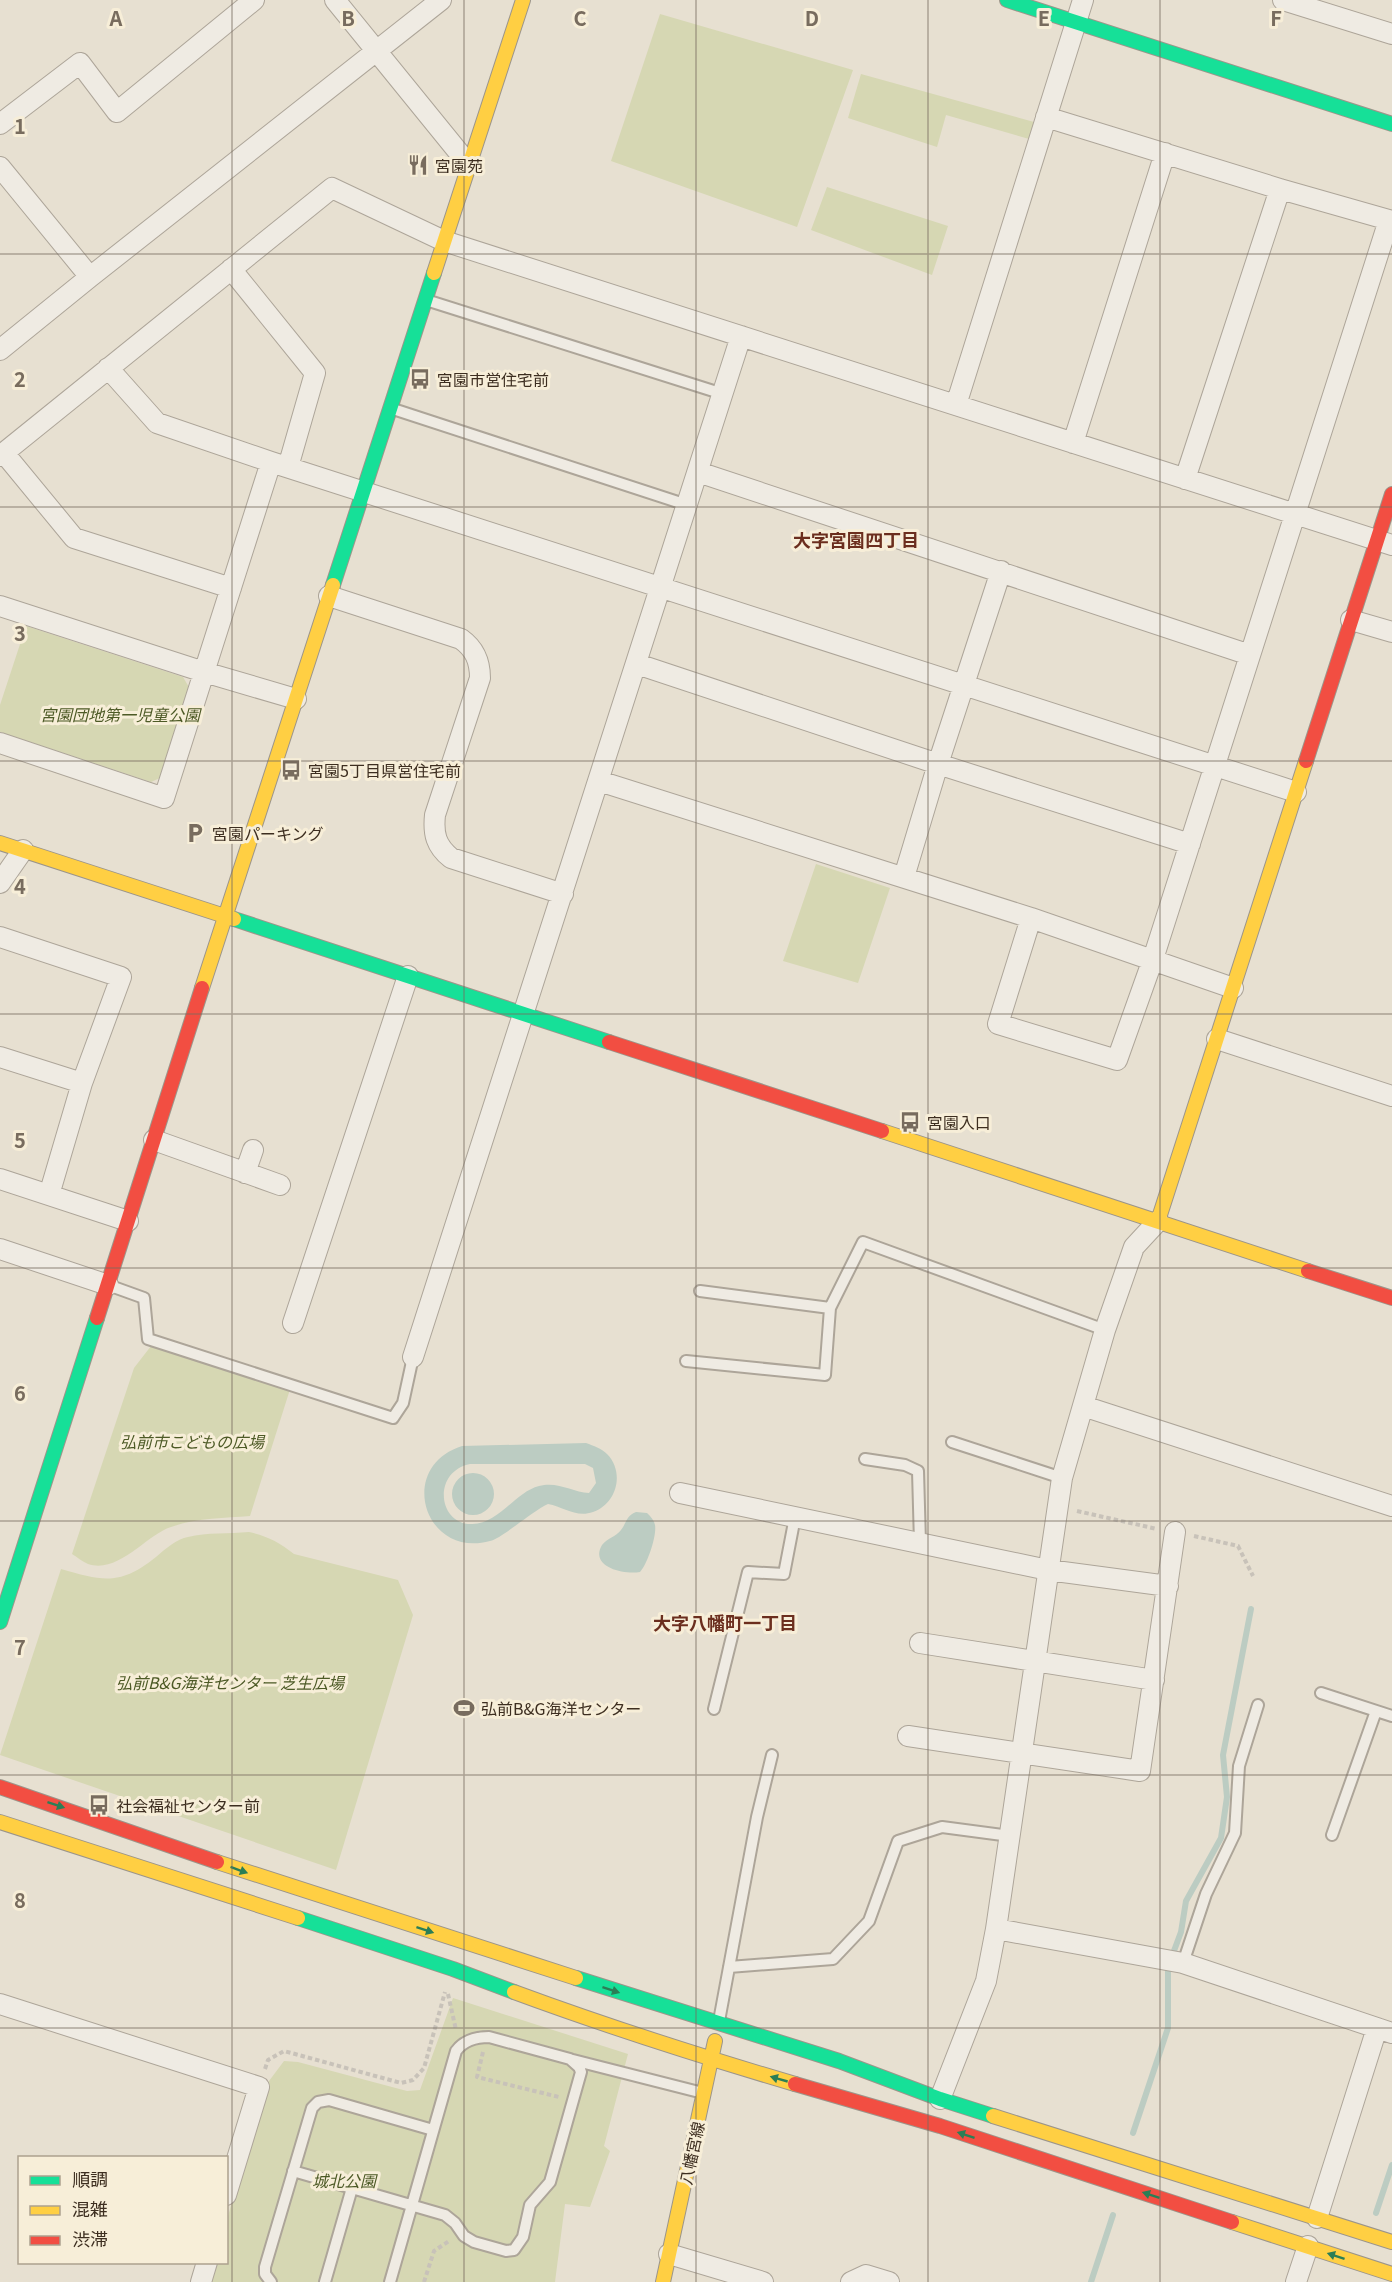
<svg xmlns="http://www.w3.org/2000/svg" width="1392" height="2282" font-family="Georgia,'Noto Sans JP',serif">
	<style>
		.green { fill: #d6d7b3 }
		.water { fill: #bcccc2; fill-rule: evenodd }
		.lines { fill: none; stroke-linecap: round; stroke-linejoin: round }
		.stream { stroke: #bcccc2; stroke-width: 6 }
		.lane-casing { stroke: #ada599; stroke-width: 14 }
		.street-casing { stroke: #ada599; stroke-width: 22 }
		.fast-casing { stroke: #9c958a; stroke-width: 16 }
		.slow-casing { stroke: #9c958a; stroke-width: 16 }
		.jam-casing { stroke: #9c958a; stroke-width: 16 }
		.path { stroke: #c8c2b9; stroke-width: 4; stroke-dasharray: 4.5 3; stroke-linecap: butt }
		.lane { stroke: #efebe3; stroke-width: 10 }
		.street { stroke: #efebe3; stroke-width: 20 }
		.fast { stroke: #16e098; stroke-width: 14 }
		.slow { stroke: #ffcf43; stroke-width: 14 }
		.jam { stroke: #f24e42; stroke-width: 14 }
		.oneway { fill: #2b7e56 }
		.grid { fill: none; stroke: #786c5e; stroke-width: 1.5; stroke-opacity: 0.55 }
		.labels { text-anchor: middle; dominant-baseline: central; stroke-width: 6; stroke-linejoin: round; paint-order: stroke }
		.poi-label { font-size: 16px; fill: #3d2e20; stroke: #f7eed8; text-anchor: start }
		.park-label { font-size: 16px; font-style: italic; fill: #4d5a26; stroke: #f7eed8 }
		.street-label { font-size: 16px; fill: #3d2e20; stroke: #f7eed8 }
		.neighbourhood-label { font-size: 18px; font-weight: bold; fill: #6b2e1e; stroke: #f7eed8 }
		.grid-label { font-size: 20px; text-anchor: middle; font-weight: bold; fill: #786c5e; stroke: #f7eed8; stroke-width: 6; stroke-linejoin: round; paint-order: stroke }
	</style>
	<rect width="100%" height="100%" fill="#e7e0d1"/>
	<path class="green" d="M660,14L853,70L797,227L611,161Z
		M861,74L1034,122L1029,139L946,115L937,147L848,118Z
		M827,187L948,226L932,275L811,230Z
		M26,626L183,677L190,689L160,778L151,782L0,732V705Z
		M816,864L890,888L858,983L783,961Z
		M158,1337L292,1383L250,1516C224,1518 196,1518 171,1527C146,1535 119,1574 88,1564C83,1562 77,1557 72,1554L134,1368Z
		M249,1532C267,1536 279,1542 294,1554L398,1580L413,1615L336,1870L0,1755L61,1569C103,1581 120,1586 156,1557C165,1549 177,1539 188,1537C207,1532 229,1534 249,1532Z
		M453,1998L628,2054L604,2146L610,2151L590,2207L565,2204L555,2282H209L215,2263L226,2262L227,2220L261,2095L269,2081L284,2061L298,2062L407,2091L420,2090Z"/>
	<path class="water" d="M586,1443C594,1446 601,1448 607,1454C625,1472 617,1504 593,1512C576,1518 564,1507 548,1504C531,1512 504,1537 490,1541C424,1559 396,1467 462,1446ZM470,1464H585L593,1468L596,1483L589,1493C572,1492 558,1481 539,1486C515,1492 498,1525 471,1524C438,1524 432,1472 470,1464Z
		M452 1494a21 21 0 1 1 42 0a21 21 0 1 1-42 0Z
		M636,1512L647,1513C651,1517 654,1520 655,1525C657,1536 647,1565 640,1572C624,1575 589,1567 602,1545C607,1538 616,1537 621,1530C627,1522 626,1516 636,1512Z"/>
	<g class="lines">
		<path class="stream" d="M1133,2133L1168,2028V1967L1181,1932L1186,1901L1221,1838L1227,1797L1223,1755L1251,1609
			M1376,2213L1392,2165
			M1091,2282L1113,2215"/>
		<g class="lane-casing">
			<path id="lane" d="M426,300L723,394
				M390,408L687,505
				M108,1285L144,1298L148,1339L393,1418L403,1403L413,1357
				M700,1291L830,1308
				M686,1361L825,1375L830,1308L863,1242L1105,1330
				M952,1442L1062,1478
				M865,1459L905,1465L918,1471L920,1543
				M1321,1693L1392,1716
				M714,1709L748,1572L784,1574L795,1517
				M1332,1835L1376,1711
				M1183,1963L1206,1894L1235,1833L1239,1766L1258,1705
				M729,1967L833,1959L869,1921L898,1841L942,1827L1010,1836
				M719,2021L757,1817L772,1755
				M573,2060L703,2093
				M293,2171L445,2215L455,2223L464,2236L474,2242L506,2251L514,2250L523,2237L530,2205L550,2182L581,2072L579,2067L570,2059L489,2037C476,2037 464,2040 456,2051L390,2282
				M271,2282L265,2274V2267L312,2108L318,2102L329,2100L433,2130
				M325,2282L352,2188"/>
		</g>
		<g class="street-casing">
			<path id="street" d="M335,0L469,165
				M1283,0L1392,34
				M0,124L80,63L117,112L254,0
				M0,167L90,277
				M231,269L315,373L288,467
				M0,350L90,277L441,0
				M108,368L157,423L271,462L1296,792
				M956,405L1083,0
				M1073,443L1165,153
				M4,453L74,538L231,588
				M0,456L332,188L444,241L1392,545
				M698,472L1250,655
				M1185,479L1280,189
				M329,596L461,639C475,649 480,661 480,678L435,815C433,834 436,846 451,858L563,894
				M0,606L204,672L296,699
				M1351,620L1392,632
				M637,664L938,764L1190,844
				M0,743L164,798L271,462
				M599,781L1031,918L1233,988
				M904,877L938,764L1001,571
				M0,883L23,850
				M1031,918L998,1024L1117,1060L1153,959L1389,220L1280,189L1046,117
				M0,937L121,977L82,1083L49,1195
				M1217,1039L1392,1096
				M0,1057L82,1083
				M154,1140L280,1185
				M245,1173L253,1150
				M0,1179L128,1221
				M0,1249L108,1285
				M293,1323L408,976
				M413,1357L741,336
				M1083,1406L1392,1506
				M680,1493L1048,1570L1168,1586
				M920,1643L1154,1680
				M908,1736L1140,1771L1175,1532
				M996,1929L1183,1963L1392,2033
				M0,2004L259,2087L226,2195
				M940,2099L986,1981L996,1929L1062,1478L1105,1330L1134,1247L1158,1221
				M1317,2218L1377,2028
				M669,2254L763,2282
				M201,2282L207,2262
				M851,2282L866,2275L889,2282
				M1296,2282L1308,2246"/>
		</g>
		<g class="fast-casing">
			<path id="fast" d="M1007,0L1392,124
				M333,585L434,273
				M234,919L609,1042
				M0,1622L97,1318
				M298,1918L453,1969L514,1992
				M576,1978L839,2061L940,2099L993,2116"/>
		</g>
		<g class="slow-casing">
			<path id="slow" d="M434,273L523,0
				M0,843L234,919
				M202,988L333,585
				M882,1131L1308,1271
				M1158,1221L1306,761
				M0,1822L298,1918
				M217,1862L576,1978
				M514,1992C606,2026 700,2056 795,2084
				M993,2116L1392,2242
				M1232,2222L1392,2274
				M663,2282L715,2041"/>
		</g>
		<g class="jam-casing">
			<path id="jam" d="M1306,761L1392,494
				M609,1042L882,1131
				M1308,1271L1392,1298
				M97,1318L202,988
				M0,1787L217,1862
				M795,2084L940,2126L1232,2222"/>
		</g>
		<path class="path" d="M1077,1511L1157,1529
			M1194,1536L1238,1546L1253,1576
			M448,1994L456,2030
			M483,2052L477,2077L559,2097
			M265,2069L268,2060L284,2051L401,2083L413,2080L424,2068L445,1992
			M424,2282L434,2251L449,2241"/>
		<use href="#lane" class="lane"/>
		<use href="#street" class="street"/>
		<use href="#fast" class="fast"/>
		<use href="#slow" class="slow"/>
		<use href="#jam" class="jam"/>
	</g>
	<defs><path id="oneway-solid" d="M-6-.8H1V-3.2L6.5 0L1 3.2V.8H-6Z" transform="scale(1.5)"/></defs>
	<g class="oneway">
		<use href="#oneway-solid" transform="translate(56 1805) rotate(18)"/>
		<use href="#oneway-solid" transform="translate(239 1870) rotate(20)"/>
		<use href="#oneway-solid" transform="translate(425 1930) rotate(18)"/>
		<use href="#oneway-solid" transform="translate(611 1990) rotate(18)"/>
		<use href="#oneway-solid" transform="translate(779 2079) rotate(-164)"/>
		<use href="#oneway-solid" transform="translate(966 2135) rotate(-162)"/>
		<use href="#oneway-solid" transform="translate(1151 2195) rotate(-162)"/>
		<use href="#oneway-solid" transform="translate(1336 2256) rotate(-162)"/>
	</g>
	<path class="grid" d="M232,0V2282M464,0V2282M696,0V2282M928,0V2282M1160,0V2282M0,254H1392M0,507H1392M0,761H1392M0,1014H1392M0,1268H1392M0,1521H1392M0,1775H1392M0,2028H1392"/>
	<defs>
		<g id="restaurant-bare" transform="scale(1.62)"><path d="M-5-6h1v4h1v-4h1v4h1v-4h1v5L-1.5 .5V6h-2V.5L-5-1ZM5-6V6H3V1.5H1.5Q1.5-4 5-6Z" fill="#786c5e" stroke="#f7eed8" stroke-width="2.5" paint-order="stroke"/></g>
		<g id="bus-bare" transform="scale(1.62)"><path d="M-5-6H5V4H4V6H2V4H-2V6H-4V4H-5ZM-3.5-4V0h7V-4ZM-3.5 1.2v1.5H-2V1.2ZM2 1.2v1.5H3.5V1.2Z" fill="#786c5e" stroke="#f7eed8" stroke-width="2.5" paint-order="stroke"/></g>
		<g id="parking-bare" transform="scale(1.62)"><path d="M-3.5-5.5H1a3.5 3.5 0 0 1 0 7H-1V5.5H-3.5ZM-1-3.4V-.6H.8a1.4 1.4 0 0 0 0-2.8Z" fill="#786c5e" stroke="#f7eed8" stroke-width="2.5" paint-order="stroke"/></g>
		<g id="stadium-bare" transform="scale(1.62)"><path d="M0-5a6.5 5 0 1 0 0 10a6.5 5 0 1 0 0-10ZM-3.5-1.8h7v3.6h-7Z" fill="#786c5e" stroke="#f7eed8" stroke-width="2.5" paint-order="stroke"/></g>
	</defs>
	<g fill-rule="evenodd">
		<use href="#restaurant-bare" x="418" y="165"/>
		<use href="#bus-bare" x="420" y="379"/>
		<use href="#bus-bare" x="291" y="770"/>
		<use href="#parking-bare" x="195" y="833"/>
		<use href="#bus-bare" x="910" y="1122"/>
		<use href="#stadium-bare" x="464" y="1708"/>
		<use href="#bus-bare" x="99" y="1805"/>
	</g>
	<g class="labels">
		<g class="poi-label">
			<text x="435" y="165">宮園苑</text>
			<text x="437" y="379">宮園市営住宅前</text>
			<text x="308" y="770">宮園5丁目県営住宅前</text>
			<text x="212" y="833">宮園パーキング</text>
			<text x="927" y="1122">宮園入口</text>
			<text x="481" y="1708">弘前B&amp;G海洋センター</text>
			<text x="116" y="1805">社会福祉センター前</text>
		</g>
		<g class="park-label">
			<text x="120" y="714">宮園団地第一児童公園</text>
			<text x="192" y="1441">弘前市こどもの広場</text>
			<text x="230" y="1682">弘前B&amp;G海洋センター 芝生広場</text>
			<text x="344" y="2180">城北公園</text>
		</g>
		<g class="street-label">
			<text transform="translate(691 2153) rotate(-78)">八幡宮線</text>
		</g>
		<g class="neighbourhood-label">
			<text x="856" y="539">大字宮園四丁目</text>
			<text x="725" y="1622">大字八幡町一丁目</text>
		</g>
	</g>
	<g class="grid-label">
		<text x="116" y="26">A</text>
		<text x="348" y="26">B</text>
		<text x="580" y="26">C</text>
		<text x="812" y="26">D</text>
		<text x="1044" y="26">E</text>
		<text x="1276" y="26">F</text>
		<text x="20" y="134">1</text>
		<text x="20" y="387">2</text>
		<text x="20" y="641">3</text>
		<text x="20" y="894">4</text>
		<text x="20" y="1148">5</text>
		<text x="20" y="1401">6</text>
		<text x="20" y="1655">7</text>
		<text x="20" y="1908">8</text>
	</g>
	<rect x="18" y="2156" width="210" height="108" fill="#f7eed8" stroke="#ada18e" stroke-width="1.5"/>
	<rect x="30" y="2176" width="30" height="9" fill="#16e098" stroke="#ada18e" stroke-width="1.5"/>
	<text x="72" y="2186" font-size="18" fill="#3d2e20">順調</text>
	<rect x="30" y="2206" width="30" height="9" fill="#ffcf43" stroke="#ada18e" stroke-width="1.5"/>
	<text x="72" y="2216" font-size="18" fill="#3d2e20">混雑</text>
	<rect x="30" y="2236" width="30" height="9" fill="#f24e42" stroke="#ada18e" stroke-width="1.5"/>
	<text x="72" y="2246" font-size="18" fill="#3d2e20">渋滞</text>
</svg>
